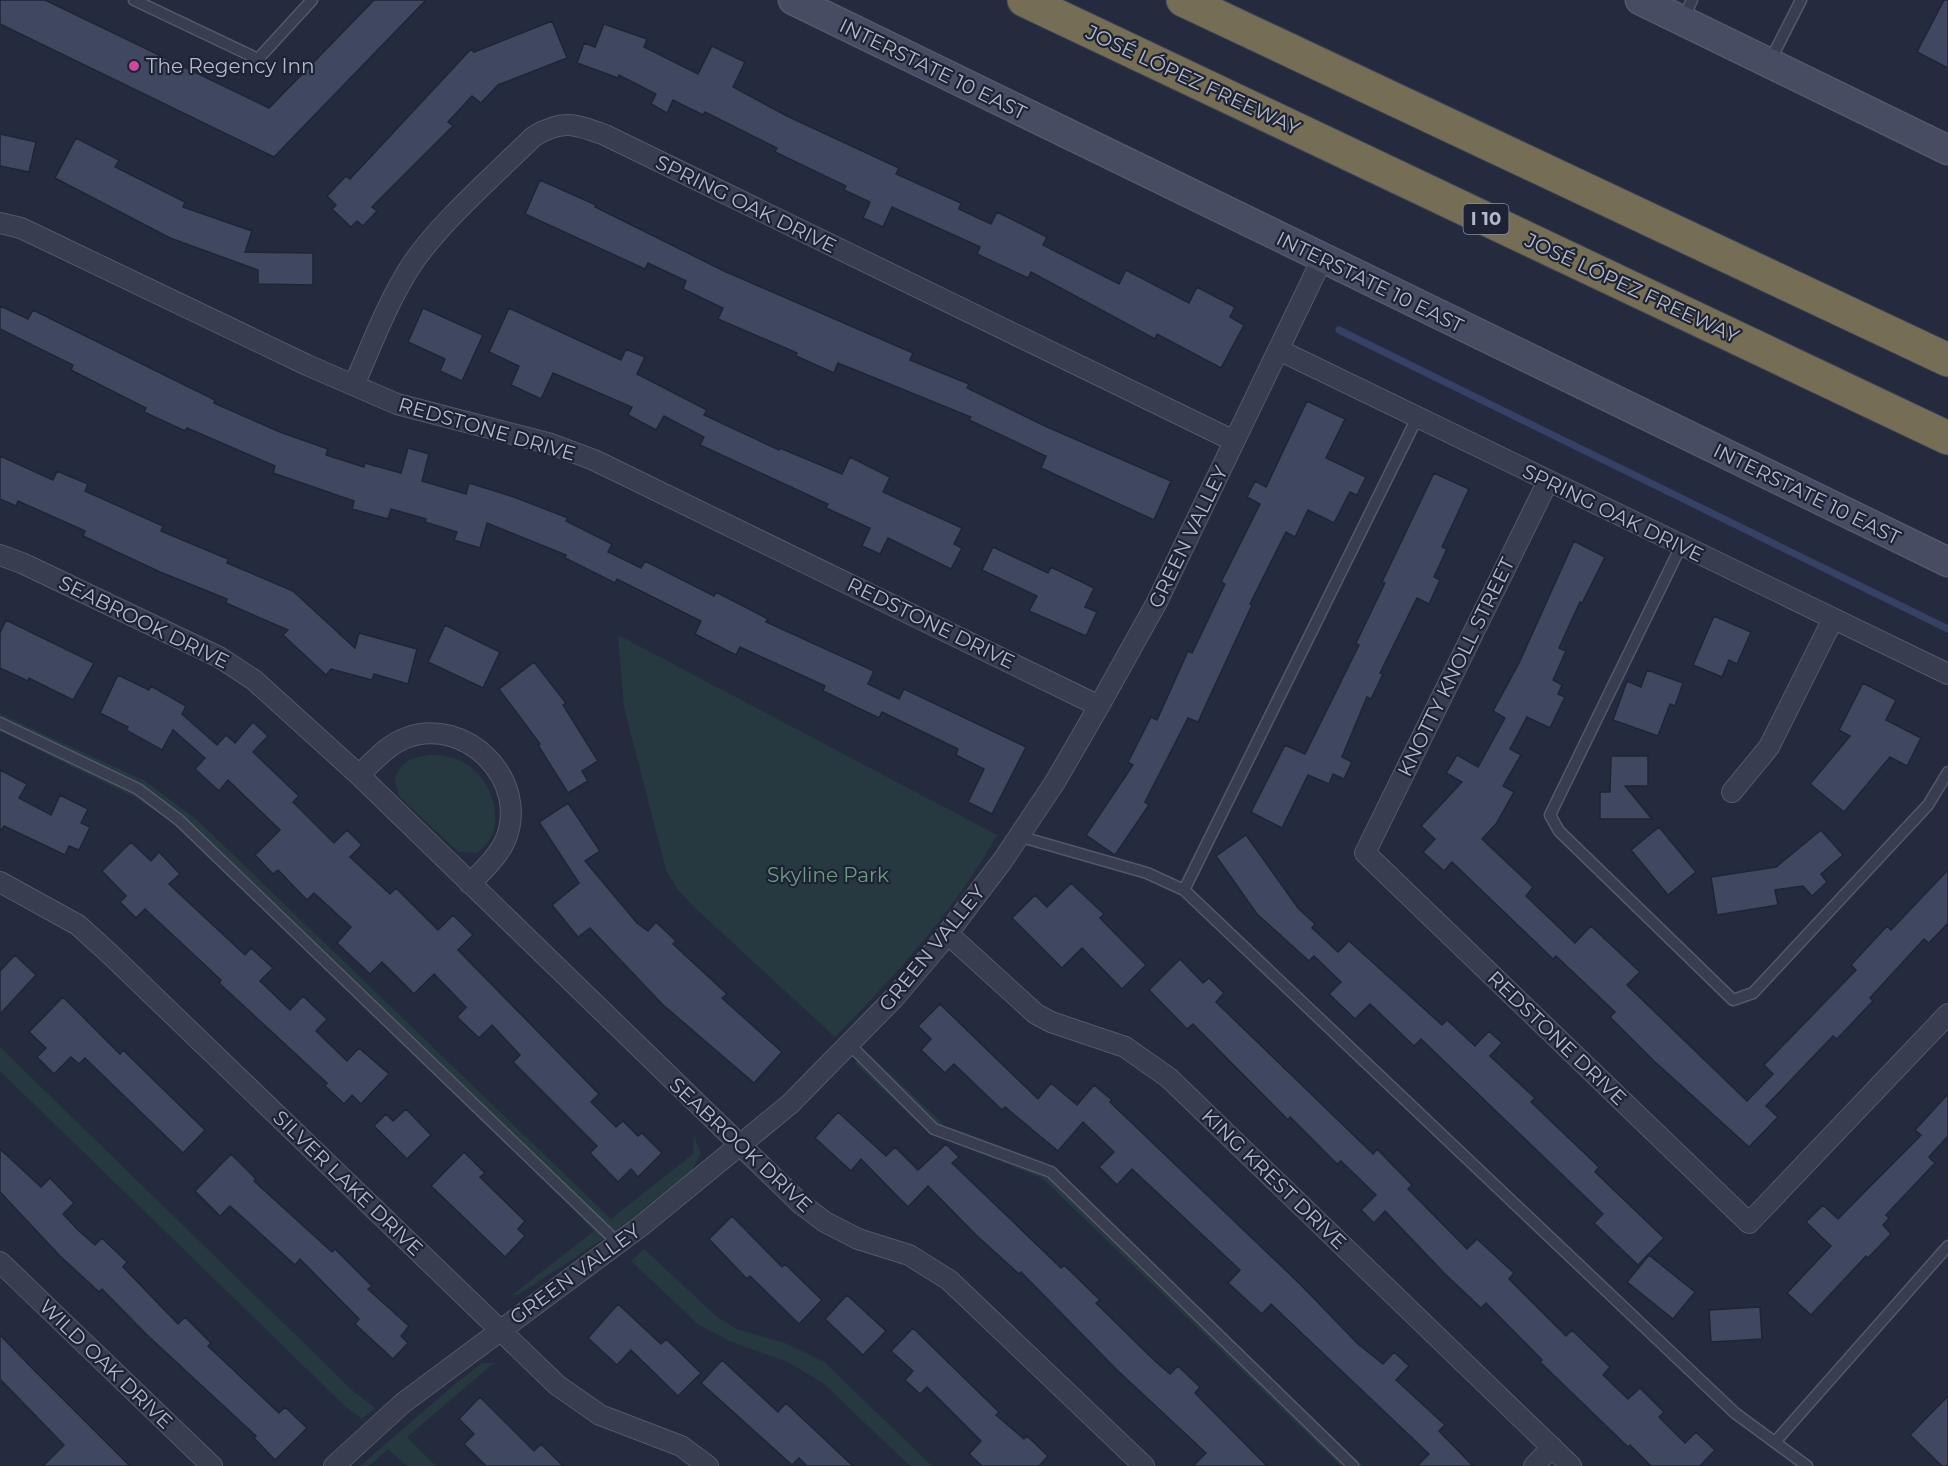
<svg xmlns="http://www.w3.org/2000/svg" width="1948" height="1466" font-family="Montserrat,sans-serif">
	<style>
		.green { fill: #263940 }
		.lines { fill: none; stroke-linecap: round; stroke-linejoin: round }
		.stream { stroke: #354165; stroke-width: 7 }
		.building { fill: #404760; stroke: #1f2536; stroke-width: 1.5 }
		.service-casing { stroke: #53596a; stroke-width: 13 }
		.minor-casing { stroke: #53596a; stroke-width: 22 }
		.secondary-casing { stroke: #53596a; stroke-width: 31 }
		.motorway-casing { stroke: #404657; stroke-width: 35 }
		.service { stroke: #383e4f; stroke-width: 10 }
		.minor { stroke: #383e4f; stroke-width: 20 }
		.secondary { stroke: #464c62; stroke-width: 28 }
		.motorway { stroke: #756e55; stroke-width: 33 }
		.hotel-dot { fill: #d1479c; stroke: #1d2334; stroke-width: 2 }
		.labels { text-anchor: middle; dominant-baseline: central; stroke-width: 4.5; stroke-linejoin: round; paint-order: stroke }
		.shield { fill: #1d2334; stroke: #878c9d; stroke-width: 1.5 }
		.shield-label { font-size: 18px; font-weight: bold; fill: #b4b9ca }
		.poi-label { font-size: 20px; fill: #b4b9ca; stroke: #1d2334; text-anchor: start }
		.street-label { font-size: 20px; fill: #b4b9ca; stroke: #1d2334 }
		.park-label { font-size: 20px; fill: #6b9c7e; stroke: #1d2334 }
	</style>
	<rect width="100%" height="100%" fill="#242b3f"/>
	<path class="green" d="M618,635L997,835C955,910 895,976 835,1037L694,907L678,890L666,870L624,707Z
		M0,714L145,781L197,820L611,1219L693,1154L694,1136L701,1154L690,1173L618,1229L518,1295H512L594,1231L542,1176L180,828L138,799L0,731Z
		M429,755C447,755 463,759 476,772C498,793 505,837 476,853L458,851L452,846L399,796L395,780C400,761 412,758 429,755Z
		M0,1047L353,1391L375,1408L362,1419L346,1407L0,1071Z
		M866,1051L944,1125L1051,1165L1363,1466H1341L1042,1178L929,1133L855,1063Z
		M644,1249L716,1316L736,1329L785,1343L824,1362L932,1466H910L823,1383L788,1362L732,1342L699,1325L631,1261Z
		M482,1363H494L407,1437L436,1466H407L388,1449L369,1466H360L455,1384Z"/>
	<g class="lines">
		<path class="stream" d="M1339,330L1948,629"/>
	</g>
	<path class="building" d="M0,0H45L269,108L374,0H426L274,157L0,24Z
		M1944,0H1948V68L1917,52Z
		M552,21L567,58L498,85L481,103L472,96L448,122L453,126L372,207L377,211L363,226L357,221L351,227L332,209L336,205L327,196L346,176L350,179L471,49L474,52Z
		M604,24L647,39L644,47L698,74L712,46L745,62L733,87L787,116L899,168L896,174L961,203L959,209L991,224L997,212L1047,237L1043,245L1119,284L1126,270L1189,303L1197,287L1235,307L1230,317L1244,325L1221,368L1157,334L1155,339L1031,272L1028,278L977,254L980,247L892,207L883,227L863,218L870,202L844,190L846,186L775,152L777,148L705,112L703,115L673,100L667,113L651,104L656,94L619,75L618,78L577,63L584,43L595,47Z
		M0,134L36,142L29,172L0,166Z
		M76,138L119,160L115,167L185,202L183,207L252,231L245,252L313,253V285L258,284V270L170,238L55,178Z
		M540,180L596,205L595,207L724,271L913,353L910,360L969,384L967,388L1045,426L1171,481L1154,520L1041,468L1046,456L969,420L971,417L838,363L834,373L796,356L797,353L718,319L723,308L683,289L686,281L648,263L645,269L525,214Z
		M0,306L28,319L33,310L215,400L214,403L280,432L328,449L326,455L364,467L365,463L401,473L408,448L429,454L422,481L466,494L469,483L514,497L568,518L566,521L612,544L608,552L641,568L645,561L714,596L716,592L768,619L766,622L874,671L868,684L899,699L904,689L1026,747L992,814L968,802L984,769L956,755L958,749L882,712L879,718L823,691L825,686L740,647L736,655L695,634L701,621L617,579L615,583L565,558L566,555L487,523L480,548L454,540L457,532L425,522L426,519L391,509L388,519L352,509L354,501L273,473L275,466L187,428L185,431L144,412L146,408L71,370L73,365L0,329Z
		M423,308L483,335L462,381L440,371L445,359L408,342Z
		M509,308L621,360L626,349L645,357L637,374L707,410L704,415L779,450L780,448L842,474L850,457L890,477L883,492L962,528L954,544L962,548L951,569L888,538L880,554L862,546L870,528L826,508L828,504L700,445L704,437L664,416L656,430L628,415L632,407L553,373L541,399L511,385L519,366L489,352Z
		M1307,401L1345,419L1326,458L1366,477L1357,495L1350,492L1334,523L1308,510L1295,537L1286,532L1250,604L1252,605L1198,722L1188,718L1145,802L1149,805L1115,855L1086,835L1133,765L1128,762L1151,717L1157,720L1188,651L1192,653L1225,584L1221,582L1260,504L1247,497L1255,481L1266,487Z
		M0,456L53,480L57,471L88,484L85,491L163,526L161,531L228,559L227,563L293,591L355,648L359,633L417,649L408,684L374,674L372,680L331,669L326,675L283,635L288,630L226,603L227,599L160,572L83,536L85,531L18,501L16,506L0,499Z
		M1434,473L1469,489L1442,547L1447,549L1434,577L1440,580L1429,604L1417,598L1380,673L1383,674L1371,699L1367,697L1342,757L1352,762L1344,779L1333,774L1329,784L1308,775L1282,828L1251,812L1285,745L1305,754L1359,645L1356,643L1385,583L1382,582Z
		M1574,541L1605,557L1582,603L1580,602L1559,648L1566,651L1553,680L1562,685L1558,694L1565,697L1550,728L1527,717L1510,749L1521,755L1503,786L1514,792L1496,824L1482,839L1533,887L1526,896L1575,943L1591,926L1640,972L1627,985L1747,1101L1773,1074L1764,1065L1856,970L1851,965L1887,926L1891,930L1948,870V923L1929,943L1924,939L1870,998L1873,1001L1837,1039L1833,1036L1766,1106L1778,1117L1749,1147L1654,1061L1610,1017L1615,1012L1556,956L1553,959L1452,862L1444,871L1423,852L1435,839L1421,826L1462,782L1446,773L1457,755L1478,767L1505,718L1493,711L1519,663Z
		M993,547L1048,573L1051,567L1094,588L1085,607L1097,612L1086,636L1029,611L1037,596L982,570Z
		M1714,616L1751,632L1737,664L1729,660L1722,677L1693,665Z
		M6,620L94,663L73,700L29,678L28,681L0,668V633Z
		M445,625L500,652L483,688L428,662Z
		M534,662L566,703L563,705L598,761L582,771L588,781L568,793L538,745L540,744L499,689Z
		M1647,670L1683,683L1675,706L1670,704L1658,736L1613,720L1627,681L1641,687Z
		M118,675L149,690L151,686L186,706L182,714L217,745L226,735L235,743L253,722L268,736L253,752L299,796L293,802L334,843L347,830L362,845L350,857L390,894L396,888L438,930L453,915L473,935L458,950L599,1094L591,1102L616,1127L623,1121L638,1136L642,1133L662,1153L638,1177L631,1169L618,1182L590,1153L597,1146L513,1062L520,1055L492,1025L479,1038L457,1017L466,1007L434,974L414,994L382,962L370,974L337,943L351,927L314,893L307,900L278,870L273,874L255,855L280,830L228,780L219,791L195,769L205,758L173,730L162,750L126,730L128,727L100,713Z
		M1863,683L1896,700L1886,720L1921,738L1907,766L1890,757L1844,812L1810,784L1850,736L1839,730Z
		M1611,756H1648V786H1625L1652,819H1600V792H1610Z
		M0,770L27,784L19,798L51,815L60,795L88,809L81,823L90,827L79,850L69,846L65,855L4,826L0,832Z
		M568,803L600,851L585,861L637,923L648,931L656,922L676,941L673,944L727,994L722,998L782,1052L754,1083L662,1004L590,928L578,937L552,905L579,883L539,822Z
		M1659,827L1696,872L1668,895L1631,850Z
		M1821,830L1843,855L1821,874L1827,882L1812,896L1803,886L1775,890L1778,905L1717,915L1711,877L1776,867Z
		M1246,835L1298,908L1315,924L1312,928L1338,952L1349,941L1442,1025L1447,1020L1475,1046L1489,1031L1502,1043L1490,1056L1535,1098L1531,1102L1599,1167L1595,1172L1664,1238L1638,1265L1594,1223L1603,1214L1421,1039L1414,1046L1370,1004L1355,1019L1329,994L1341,982L1314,956L1309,961L1257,914L1216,856Z
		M131,842L151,861L159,852L180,874L169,884L245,955L251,948L273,968L260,981L290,1010L303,996L327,1019L316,1031L347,1061L359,1048L389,1074L361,1104L352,1095L344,1104L325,1086L327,1083L219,983L221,980L145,909L136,918L120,902L126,896L102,871Z
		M1071,883L1104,914L1100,918L1146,965L1122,989L1082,948L1062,968L1012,918L1035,895L1047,907Z
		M15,955L36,975L0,1014V971Z
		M1180,959L1203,983L1209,978L1224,993L1216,1002L1373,1154L1377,1149L1412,1185L1408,1189L1467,1249L1477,1239L1514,1273L1509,1279L1566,1336L1572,1330L1610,1367L1603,1375L1628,1399L1640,1388L1664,1412L1659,1417L1685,1443L1696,1432L1715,1450L1700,1466H1651L1630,1445L1628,1447L1540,1362L1542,1360L1486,1303L1481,1308L1444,1273L1385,1211L1374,1223L1361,1210L1376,1195L1341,1161L1337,1164L1290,1117L1288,1120L1193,1024L1187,1029L1149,990Z
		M63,997L120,1054L123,1050L205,1130L183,1153L85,1058L79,1064L71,1057L54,1074L37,1057L46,1048L29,1032Z
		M940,1004L1038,1099L1051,1083L1077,1105L1094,1085L1112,1100L1110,1102L1300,1284L1358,1344L1383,1364L1394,1352L1409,1366L1396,1380L1445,1425L1439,1431L1473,1466H1417L1429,1454L1271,1304L1262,1314L1228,1283L1240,1270L1132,1169L1117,1185L1099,1167L1114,1152L1083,1122L1058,1151L1005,1107L1002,1110L954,1064L945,1073L921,1050L931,1039L918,1026Z
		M1948,1094V1136L1929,1157L1935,1163L1886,1215L1889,1218L1883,1225L1891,1234L1868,1258L1866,1256L1811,1315L1787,1293L1831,1246L1806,1222L1823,1205L1838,1219L1921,1135L1915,1130Z
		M406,1109L431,1135L407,1159L374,1126L386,1114L393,1121Z
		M838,1112L886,1156L895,1147L918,1170L946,1144L959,1157L952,1163L1061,1268L1064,1265L1100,1300L1096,1303L1155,1361L1170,1374L1178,1366L1200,1387L1195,1393L1267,1466H1193L1206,1453L1117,1370L1021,1272L1019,1274L976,1235L928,1186L908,1207L861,1159L851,1171L815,1138Z
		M0,1149L41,1187L50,1178L74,1203L63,1214L79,1231L95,1245L102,1238L127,1262L123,1267L178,1324L185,1317L211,1343L208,1346L279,1413L285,1407L307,1428L275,1460L254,1438L256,1436L146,1334L102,1289L99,1292L60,1256L0,1192Z
		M464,1152L485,1173L480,1177L525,1221L518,1229L525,1236L505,1257L431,1186Z
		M231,1154L256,1179L254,1181L332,1252L335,1249L372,1286L368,1289L409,1326L401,1336L408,1343L393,1359L355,1324L359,1319L300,1259L295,1265L230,1206L220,1216L195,1191Z
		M732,1216L782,1267L785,1264L822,1300L799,1324L750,1276L747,1279L709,1239Z
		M1649,1255L1695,1292L1673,1319L1627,1282Z
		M847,1295L886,1331L863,1355L825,1319Z
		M618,1304L661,1344L666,1339L701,1373L678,1396L631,1350L617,1365L588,1338Z
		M1760,1307L1762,1339L1711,1342L1709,1310Z
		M913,1328L999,1412L996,1415L1024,1439L1027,1436L1048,1456L1039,1466H982L969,1454L981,1441L927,1387L920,1394L905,1380L913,1371L891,1351Z
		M0,1335L33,1369L130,1466H43L64,1445L0,1379Z
		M722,1360L778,1412L786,1403L853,1466H807L799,1458L792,1465L701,1383Z
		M1948,1396V1466H1942L1910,1435Z
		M480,1397L534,1451L541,1444L563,1466H486L464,1444L474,1434L459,1419Z"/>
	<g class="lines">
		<g class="service-casing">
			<path id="service" d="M134,0L258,59L312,0
				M1683,19L1692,0
				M1769,63L1801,0
				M1681,546L1550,815L1559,831L1733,1000L1753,993L1928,805L1948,772
				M0,723L138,789L179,820L617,1242
				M1018,836L1147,873L1184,890L1735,1413L1807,1466
				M1184,890L1417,418
				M849,1044L934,1129L1051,1172L1353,1466
				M1775,1442L1948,1246"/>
		</g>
		<g class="minor-casing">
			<path id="minor" d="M0,223L21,228L307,365L397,404L551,444L594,460L1099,706
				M1279,350L1948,674
				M354,385C372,344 388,301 412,264C442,220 495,175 533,137C562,119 575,124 605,135L1234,441
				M1548,481L1365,853L1749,1223L1948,1014
				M0,555L22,563L219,657L254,680L359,775L801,1204L825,1222L858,1239L909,1255L949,1280L1144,1466
				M359,775C373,762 387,745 406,738C466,715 531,781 505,841C497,858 482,871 470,884
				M1732,792L1769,747L1833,619
				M0,882L78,925L112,956L557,1385L600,1415L681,1446L708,1466
				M948,934L1036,1014L1051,1022L1125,1047L1169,1078L1571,1466
				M0,1262L212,1466
				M334,1466L403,1403L641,1226L790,1104L895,997L938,946L1003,860L1055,782L1099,706L1157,602L1322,259
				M1534,1466L1552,1447"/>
		</g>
		<g class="secondary-casing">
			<path id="secondary" d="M793,0L1948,562
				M1640,0L1948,150"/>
		</g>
		<g class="motorway-casing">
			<path id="motorway" d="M1024,0L1948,438
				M1183,0L1948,360"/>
		</g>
		<use href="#service" class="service"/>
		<use href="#minor" class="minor"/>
		<use href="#secondary" class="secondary"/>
		<use href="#motorway" class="motorway"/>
	</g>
	<circle class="hotel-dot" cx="134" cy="66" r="6"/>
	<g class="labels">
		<rect class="shield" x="1463.5" y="204" width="45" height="30" rx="4.5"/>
		<g class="shield-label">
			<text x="1486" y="219">I 10</text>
		</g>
		<g class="poi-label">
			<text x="146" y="66">The Regency Inn</text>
		</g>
		<g class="street-label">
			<text transform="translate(933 69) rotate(26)">INTERSTATE 10 EAST</text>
			<text transform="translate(1193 80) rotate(25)">JOSÉ LÓPEZ FREEWAY</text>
			<text transform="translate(746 204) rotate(26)">SPRING OAK DRIVE</text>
			<text transform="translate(1370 282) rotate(26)">INTERSTATE 10 EAST</text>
			<text transform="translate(1632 288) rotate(25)">JOSÉ LÓPEZ FREEWAY</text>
			<text transform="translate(487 429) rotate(16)">REDSTONE DRIVE</text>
			<text transform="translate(1807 494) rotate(26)">INTERSTATE 10 EAST</text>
			<text transform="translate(1613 513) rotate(26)">SPRING OAK DRIVE</text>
			<text transform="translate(1188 537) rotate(-64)">GREEN VALLEY</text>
			<text transform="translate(144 622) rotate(26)">SEABROOK DRIVE</text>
			<text transform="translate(931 623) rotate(26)">REDSTONE DRIVE</text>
			<text transform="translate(1456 667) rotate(-64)">KNOTTY KNOLL STREET</text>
			<text transform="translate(932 948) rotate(-51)">GREEN VALLEY</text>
			<text transform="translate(1557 1038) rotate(44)">REDSTONE DRIVE</text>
			<text transform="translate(741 1145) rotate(43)">SEABROOK DRIVE</text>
			<text transform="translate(1274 1179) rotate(44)">KING KREST DRIVE</text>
			<text transform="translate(348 1183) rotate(44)">SILVER LAKE DRIVE</text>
			<text transform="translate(575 1274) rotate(-36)">GREEN VALLEY</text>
			<text transform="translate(106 1364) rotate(44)">WILD OAK DRIVE</text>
		</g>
		<g class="park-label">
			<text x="828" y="875">Skyline Park</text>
		</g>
	</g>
</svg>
